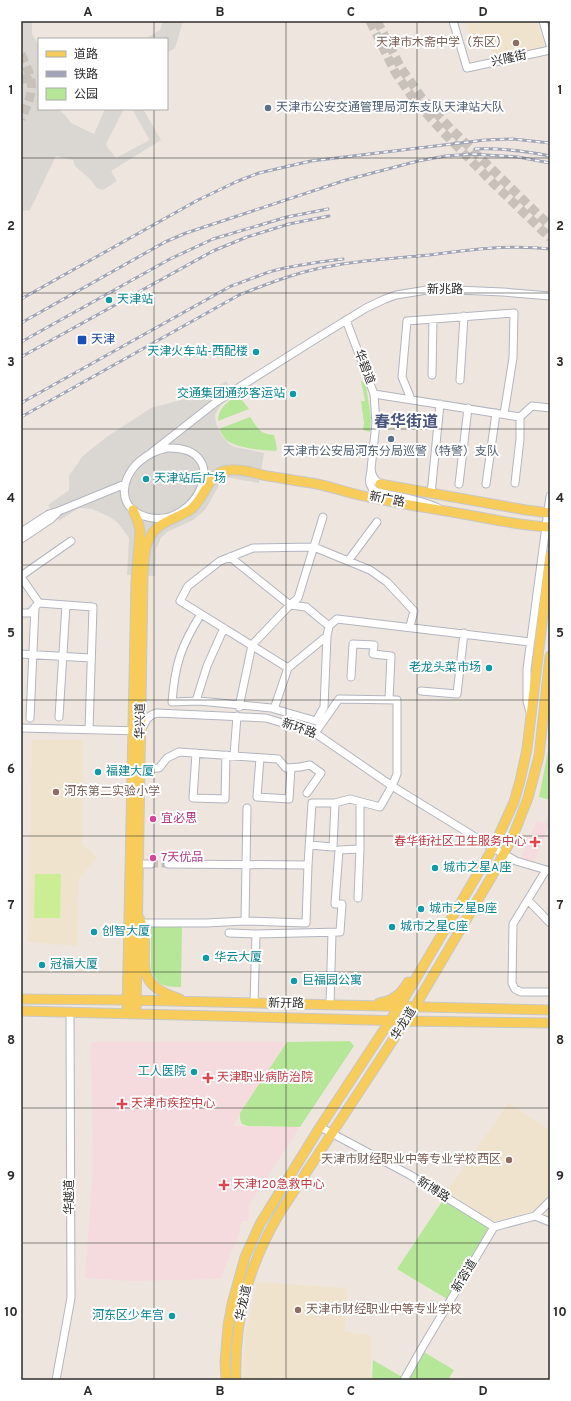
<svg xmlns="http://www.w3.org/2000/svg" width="571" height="1401" font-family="Overpass,'Noto Sans SC',sans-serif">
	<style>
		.education { fill: #f0e3cd }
		.medical { fill: #f5dbdd }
		.green { fill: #b6e798 }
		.pitch { fill: #cbee94 }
		.plaza { fill: #dad6d1 }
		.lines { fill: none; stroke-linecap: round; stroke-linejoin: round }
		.minor-tunnel { stroke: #c7c1ba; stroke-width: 7; stroke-dasharray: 7 3.5; stroke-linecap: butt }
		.major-tunnel { stroke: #c7c1ba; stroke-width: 9; stroke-dasharray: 9 4.5; stroke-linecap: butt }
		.minor-casing { stroke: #b2b5c0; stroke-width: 9 }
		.major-casing { stroke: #c8c8c8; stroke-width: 11 }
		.minor { stroke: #fff; stroke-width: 7 }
		.major { stroke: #f7cc5a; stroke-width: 9 }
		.rail-casing { stroke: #a0a4b7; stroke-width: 3 }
		.rail { stroke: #fff; stroke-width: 1.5; stroke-dasharray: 4.5; stroke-linecap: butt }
		.grid { fill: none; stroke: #2c2c2c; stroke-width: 1; stroke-opacity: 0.55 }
		.education-dot { fill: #8d6e63; stroke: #fff; stroke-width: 1.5 }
		.service-dot { fill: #5c6f8a; stroke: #fff; stroke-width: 1.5 }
		.culture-dot { fill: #0f9aa8; stroke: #fff; stroke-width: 1.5 }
		.transit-dot { fill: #1a4fb4; stroke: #fff; stroke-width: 1.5 }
		.hotel-dot { fill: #d1479c; stroke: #fff; stroke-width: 1.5 }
		.health-dot { fill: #e0444e; stroke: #fff; stroke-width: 1.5 }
		.labels { text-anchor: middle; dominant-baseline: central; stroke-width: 4; stroke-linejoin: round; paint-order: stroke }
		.education-label { font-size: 12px; fill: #785e54; stroke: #fff; text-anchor: end }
		.street-label { font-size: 12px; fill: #2c2c2c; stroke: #fff }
		.service-label { font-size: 12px; fill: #4e5e75; stroke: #fff; text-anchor: start }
		.culture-label { font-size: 12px; fill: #0d838f; stroke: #fff; text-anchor: start }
		.transit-label { font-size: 12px; fill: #164399; stroke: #fff; text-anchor: start }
		.hotel-label { font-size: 12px; fill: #b23c85; stroke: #fff; text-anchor: start }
		.health-label { font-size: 12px; fill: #be3a42; stroke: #fff; text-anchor: start }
		.district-label { font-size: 16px; font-weight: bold; fill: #4a557f; stroke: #fff }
		.neatline { fill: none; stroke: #2c2c2c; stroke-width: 1.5 }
		.grid-label { font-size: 13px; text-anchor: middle; font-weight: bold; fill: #2c2c2c }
	</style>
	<rect width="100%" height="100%" fill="#eee6de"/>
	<path class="education" d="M466,21H537L545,47L495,59L486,34L471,38Z
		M32,740H83L82,844L97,857L79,879L77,946L28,942Z
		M508,1103L550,1130V1194L533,1211L493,1222L447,1191Z
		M257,1282L347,1288L345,1332L371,1335V1380H244L245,1337Z"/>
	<path class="medical" d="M537,820L549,824L534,863L520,860Z
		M91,1042H287L233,1126L300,1127L250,1203L248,1221H242L235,1246L231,1250L221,1279L132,1281L85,1278L93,1167Z"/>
	<path class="green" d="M361,381L364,382L366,386L371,418L370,432L363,430L364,423L361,401H365Z
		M238,395L249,409L218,421C218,408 227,402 238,395Z
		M250,417C257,427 259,434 274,435L277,448L276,451C263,451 240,448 229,442C224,439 222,434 219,429Z
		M550,741V800L539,797Z
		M151,926H182L181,987C166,987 156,986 151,969Z
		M350,1041L354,1046L300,1127L248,1126L242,1124L240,1119V1113L287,1042Z
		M443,1200L488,1228L447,1299L397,1269Z
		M424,1352L454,1370L448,1380H407Z
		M373,1360L407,1380H372Z"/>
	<path class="pitch" d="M35,874H61L60,918H34Z"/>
	<path class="plaza" d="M21,21H32V34L39,45V109H58L65,115L71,123L94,134L105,109H124L106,144L107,147L116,158L148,141L149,139L132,109H143L161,140L111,171L117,181L103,190L97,188L90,179L75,166L73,160L56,156L30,210L21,211Z
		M163,21H183L175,48L167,53V39H145L160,30Z
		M226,381L235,394L223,403L219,408L215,415L216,424L222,436L229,444L235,447L264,453L259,483L231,478H225L222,480L205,510L193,520L167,532L161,538L156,549L155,576L127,575L129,538L118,523L110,517L92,509L80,508L74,511L59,521L48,505L69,490V476L82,457L90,450L108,436L151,408L180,400L201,398Z"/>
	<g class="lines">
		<path class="minor-tunnel" d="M151,864H168"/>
		<path class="major-tunnel" d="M370,21L395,72L415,101L443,132L493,183L550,238
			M377,21L401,68L422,98L451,129L550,226
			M21,54C35,84 35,89 21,119
			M21,79H28L32,84"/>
		<g class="minor-casing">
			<path id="minor" d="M453,21L467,68L550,50
				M543,21L550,45
				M346,320L374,394L376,423L371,469C372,476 374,480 380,484
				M432,375L433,319
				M460,380L464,316
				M374,394L520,417L532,406L550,408
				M411,399L402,377L407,321L514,313L513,358L504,414
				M167,448C236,446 196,531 147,517C117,509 119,479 140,461C148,454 157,450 167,448Z
				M151,453L216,402L314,340L366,308L385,299L396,295L433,289L503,292L550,296
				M371,471C369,480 368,485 375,491C396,497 418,498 438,508
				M515,483L520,439V417
				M459,484L468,408
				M486,484L496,413
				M431,494L440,404
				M21,532L49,514L59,511L125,484
				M21,539L51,519L58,512
				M230,557L290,605L298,598L323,517
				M348,561L377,522
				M21,576L71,541
				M21,577L39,603L93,607L89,729
				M21,613H30L36,606
				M201,614C181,646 175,664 172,702L199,701L271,708L316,721L324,707L327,636L329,626
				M21,654L91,658
				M288,668L180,601L188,586L220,561L253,548L314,547L370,570L387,582L414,611L410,626
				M351,677L353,644L374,645L373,654L391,656L389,700
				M421,691L457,694L464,633
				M196,701L207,666L224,628
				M239,707L252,645L290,605L306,607L329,626L337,619L530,642
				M274,709L288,668L327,636
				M530,712L527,701V669L550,496
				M59,717L66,605
				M30,718L35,607
				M21,728L141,731C145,723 147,715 157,713L266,718L315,733L392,786L493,848L516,861L550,871
				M196,753L193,798L225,799L226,755
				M234,755L237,716
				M260,758L257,797L289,799L291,768
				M140,769L159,768L167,758L179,752L278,759L286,768L300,767L310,765L321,773L307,793
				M309,845L333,847L335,803
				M138,864H151
				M168,864L308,865L312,803H335L350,799L380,807L392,786L397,774V700L339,699L315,733
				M546,870L513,924L512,983L515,989L521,992H550
				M358,898L360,849
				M528,900L550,923
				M245,921L247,808
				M137,923H206L245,921L306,923L308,865
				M229,933L256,934
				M254,1003L256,934L340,932L342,904H335L339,850L360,849V803
				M330,1004L332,933
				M320,1127L410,1175L494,1227L535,1216L550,1222
				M532,1217L535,1216L550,1201
				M56,1380L71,1298L70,1012
				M404,1380L422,1348L494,1227L498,1226"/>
		</g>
		<g class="major-casing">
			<path id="major" d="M380,484L526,510L550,513
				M139,918C156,955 123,981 180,999
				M21,999L128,1000L550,1010
				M379,1003C393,1001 401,994 408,982
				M21,1011L406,1021L550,1023
				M127,1013L136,581L140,531L138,522L133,510
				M136,1014L143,578C144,560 143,536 161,525C170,519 181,516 190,510C203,501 208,476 223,471C236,467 254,473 267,476C282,478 297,481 312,483C328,486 343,491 359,495C394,503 429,508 463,514C492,519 521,526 550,527
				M226,1380L225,1362L228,1326L232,1304L245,1257L260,1224L320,1127L399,1007L493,848L514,802L520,781L527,749L550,556
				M236,1380C234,1319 248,1267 279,1214L414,1008L492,876L513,836L528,798L539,756L550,656"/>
		</g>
		<use href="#minor" class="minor"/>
		<use href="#major" class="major"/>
		<g class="rail-casing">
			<path id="rail" d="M475,149C501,148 525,151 550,156
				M21,299L198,200L238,181L259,173L311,161L485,140L513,139L550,143
				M21,323L165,242L186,233L346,180L418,161L446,156L472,154L518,157L550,163
				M21,342L170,259L213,239L287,217L328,209
				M21,357L213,251L247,237L289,224L329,216
				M21,403L231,286C244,282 257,276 269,272C293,265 318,262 343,259
				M21,417L239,295C262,286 284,277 308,271C347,261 389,259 429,255C468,250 510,244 550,249"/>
		</g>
		<use href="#rail" class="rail"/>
	</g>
	<path class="grid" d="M154,21V39M286,21V1380M417,21V1380M154,109V1380M21,158H550M21,293H550M21,429H550M21,565H550M21,700H550M21,836H550M21,972H550M21,1108H550M21,1243H550"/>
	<g class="education-dot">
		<circle cx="516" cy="43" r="4"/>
		<circle cx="56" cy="792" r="4"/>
		<circle cx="509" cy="1160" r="4"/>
		<circle cx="298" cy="1310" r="4"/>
	</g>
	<g class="service-dot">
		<circle cx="268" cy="108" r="4"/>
		<circle cx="391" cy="439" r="4"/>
	</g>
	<g class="culture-dot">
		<circle cx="109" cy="300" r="4"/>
		<circle cx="256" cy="352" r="4"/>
		<circle cx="293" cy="394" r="4"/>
		<circle cx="146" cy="479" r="4"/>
		<circle cx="489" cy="668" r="4"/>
		<circle cx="98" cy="772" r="4"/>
		<circle cx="435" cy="868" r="4"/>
		<circle cx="421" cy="909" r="4"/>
		<circle cx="392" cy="927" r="4"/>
		<circle cx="94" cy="932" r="4"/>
		<circle cx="206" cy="958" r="4"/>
		<circle cx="42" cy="965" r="4"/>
		<circle cx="294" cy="981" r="4"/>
		<circle cx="194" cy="1072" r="4"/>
		<circle cx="172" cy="1316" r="4"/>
	</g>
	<rect class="transit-dot" x="77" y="335" width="10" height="10" rx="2"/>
	<g class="hotel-dot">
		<circle cx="153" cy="819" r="4"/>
		<circle cx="153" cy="858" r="4"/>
	</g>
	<g class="health-dot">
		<path d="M533 836h4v4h4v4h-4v4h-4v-4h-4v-4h4z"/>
		<path d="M206 1072h4v4h4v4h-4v4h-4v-4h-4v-4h4z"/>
		<path d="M120 1098h4v4h4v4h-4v4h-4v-4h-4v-4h4z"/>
		<path d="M222 1179h4v4h4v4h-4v4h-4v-4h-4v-4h4z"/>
	</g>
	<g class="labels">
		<g class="education-label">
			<text x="508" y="43">天津市木斋中学（东区）</text>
			<text x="64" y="792" text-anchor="start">河东第二实验小学</text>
			<text x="501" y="1160">天津市财经职业中等专业学校西区</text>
			<text x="306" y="1310" text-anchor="start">天津市财经职业中等专业学校</text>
		</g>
		<g class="street-label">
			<text transform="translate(509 59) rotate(-12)">兴隆街</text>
			<text x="445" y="290">新兆路</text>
			<text transform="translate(364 367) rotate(69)">华碧道</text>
			<text transform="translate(387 500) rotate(11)">新广路</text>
			<text transform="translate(141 721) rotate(-89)">华兴道</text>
			<text transform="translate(299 729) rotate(20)">新环路</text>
			<text transform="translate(286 1004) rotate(1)">新开路</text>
			<text transform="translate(404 1024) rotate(-58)">华龙道</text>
			<text transform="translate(433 1190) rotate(32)">新博路</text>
			<text transform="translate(70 1197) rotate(-90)">华越道</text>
			<text transform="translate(465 1276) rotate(-59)">新容道</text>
			<text transform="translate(244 1303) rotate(-78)">华龙道</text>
		</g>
		<g class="service-label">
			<text x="276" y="108">天津市公安交通管理局河东支队天津站大队</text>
			<text x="391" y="452" text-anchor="middle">天津市公安局河东分局巡警（特警）支队</text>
		</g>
		<g class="culture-label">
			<text x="117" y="300">天津站</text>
			<text x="248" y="352" text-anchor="end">天津火车站-西配楼</text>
			<text x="285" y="394" text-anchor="end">交通集团通莎客运站</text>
			<text x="154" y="479">天津站后广场</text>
			<text x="481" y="668" text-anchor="end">老龙头菜市场</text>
			<text x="106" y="772">福建大厦</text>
			<text x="443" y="868">城市之星A座</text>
			<text x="429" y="909">城市之星B座</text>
			<text x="400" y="927">城市之星C座</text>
			<text x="102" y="932">创智大厦</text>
			<text x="214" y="958">华云大厦</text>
			<text x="50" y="965">冠福大厦</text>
			<text x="302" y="981">巨福园公寓</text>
			<text x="186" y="1072" text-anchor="end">工人医院</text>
			<text x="164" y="1316" text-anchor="end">河东区少年宫</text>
		</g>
		<g class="transit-label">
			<text x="91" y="340">天津</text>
		</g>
		<g class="hotel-label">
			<text x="161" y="819">宜必思</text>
			<text x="161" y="858">7天优品</text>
		</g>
		<g class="health-label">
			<text x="526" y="842" text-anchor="end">春华街社区卫生服务中心</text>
			<text x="217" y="1078">天津职业病防治院</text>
			<text x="131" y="1104">天津市疾控中心</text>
			<text x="233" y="1185">天津120急救中心</text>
		</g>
		<g class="district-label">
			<text x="406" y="423">春华街道</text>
		</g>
	</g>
	<rect width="571" height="1401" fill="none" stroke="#ffffff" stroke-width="44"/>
	<rect x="38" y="38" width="130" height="72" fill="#ffffff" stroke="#ababab"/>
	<rect x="46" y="51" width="20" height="6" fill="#f7cc5a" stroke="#ababab"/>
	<text x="74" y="58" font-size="12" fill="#2c2c2c">道路</text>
	<rect x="46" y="71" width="20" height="6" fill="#a0a4b7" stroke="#ababab"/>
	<text x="74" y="78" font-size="12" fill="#2c2c2c">铁路</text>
	<rect x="46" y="88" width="20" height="12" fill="#b6e798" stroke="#ababab"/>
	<text x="74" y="98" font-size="12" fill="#2c2c2c">公园</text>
	<rect x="22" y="22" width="527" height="1357" class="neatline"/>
	<g class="grid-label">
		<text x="88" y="16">A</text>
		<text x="220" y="16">B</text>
		<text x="351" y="16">C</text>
		<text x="483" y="16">D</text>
		<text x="11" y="94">1</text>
		<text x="560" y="94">1</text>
		<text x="11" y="230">2</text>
		<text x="560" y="230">2</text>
		<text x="11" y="366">3</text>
		<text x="560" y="366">3</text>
		<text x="11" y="502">4</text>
		<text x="560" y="502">4</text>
		<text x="11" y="637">5</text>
		<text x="560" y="637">5</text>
		<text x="11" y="773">6</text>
		<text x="560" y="773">6</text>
		<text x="11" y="909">7</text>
		<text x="560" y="909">7</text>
		<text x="11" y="1044">8</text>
		<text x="560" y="1044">8</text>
		<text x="11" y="1180">9</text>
		<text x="560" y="1180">9</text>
		<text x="11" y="1316">10</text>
		<text x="560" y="1316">10</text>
		<text x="88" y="1395">A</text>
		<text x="220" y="1395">B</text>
		<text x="351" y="1395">C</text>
		<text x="483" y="1395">D</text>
	</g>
</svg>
